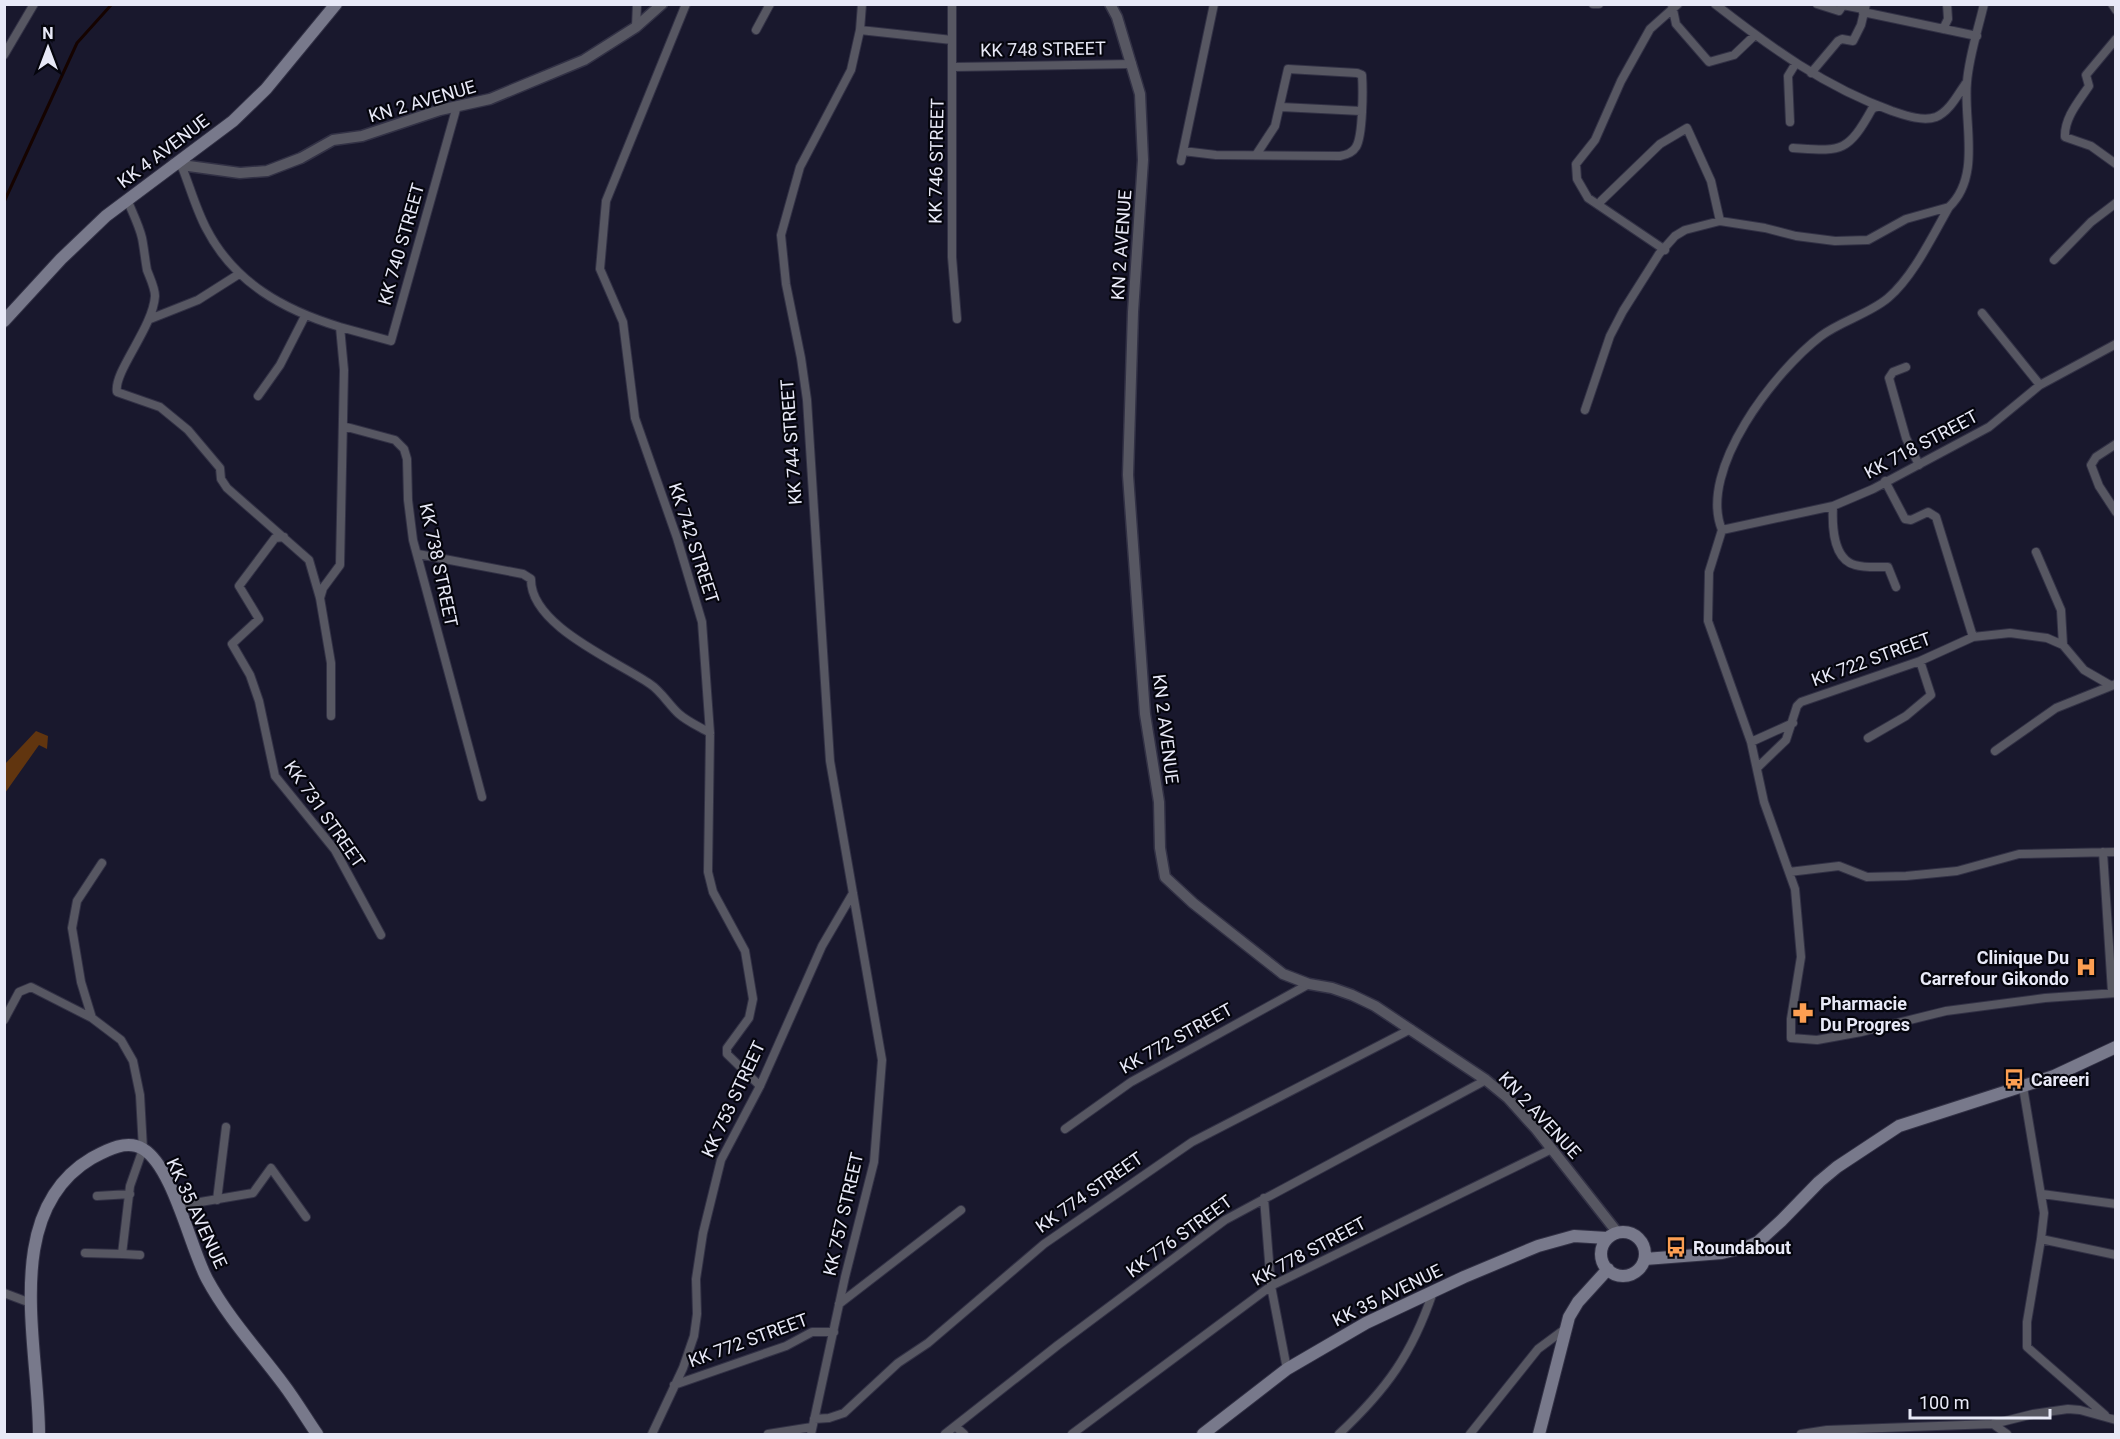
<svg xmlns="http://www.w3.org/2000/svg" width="2120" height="1439" font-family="Roboto,sans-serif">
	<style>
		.forest { fill: #61350f }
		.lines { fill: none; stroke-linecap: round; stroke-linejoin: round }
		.stream { stroke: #150300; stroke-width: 3 }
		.minor-casing { stroke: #323145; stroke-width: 10 }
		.tertiary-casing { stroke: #323145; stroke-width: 13 }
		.secondary-casing { stroke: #323145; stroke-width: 14 }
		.minor { stroke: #575762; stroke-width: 8 }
		.tertiary { stroke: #575762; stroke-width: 10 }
		.secondary { stroke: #78798b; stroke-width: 12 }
		.labels { text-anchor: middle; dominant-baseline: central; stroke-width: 4.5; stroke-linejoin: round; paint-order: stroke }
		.street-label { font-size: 18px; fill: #e8e9f7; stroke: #05050d }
		.poi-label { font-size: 18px; font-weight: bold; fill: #e8e9f7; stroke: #05050d; text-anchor: start }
	</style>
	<rect width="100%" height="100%" fill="#19182d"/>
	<path class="forest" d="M36,731L48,736L47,749L39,745L5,793V764Z"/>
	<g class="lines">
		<path class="stream" d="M4,202L77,43L112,4"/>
		<g class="minor-casing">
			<path id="minor" d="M686,4L606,201L600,269L623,322L635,418L677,538L702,622L710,733L708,872L713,892L745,951L753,999L749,1018L727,1048V1054L760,1086
				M952,4V257L957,319
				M1593,4H1599
				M1715,4C1770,47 1825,87 1892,111C1904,115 1923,122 1936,117C1950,111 1958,94 1966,83
				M1817,4L1839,11L1843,5L1863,9
				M2112,4L2116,10
				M1672,5L1676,24L1709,62L1734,55L1755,35
				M1863,12L1977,36
				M636,27L637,4
				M1943,29L1948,19L1947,4
				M756,30L770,4
				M860,30L952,40
				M2116,39L2086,75L2089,86C2079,101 2064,118 2065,137L2091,146L2116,164
				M4,55L34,4
				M954,67L1132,64
				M1811,73L1838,41L1842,39L1853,41L1861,25L1866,4
				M1281,107L1361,111
				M1790,122L1788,76L1796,63
				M1793,148C1841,151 1847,154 1872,109L1878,106
				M1183,151L1216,155L1340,156C1346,155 1353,152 1356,147C1363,136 1363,89 1362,75L1357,73L1288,69L1275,126L1256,155
				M1181,161L1214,4
				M182,167C190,187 196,209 206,228C234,283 284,310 340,327L344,370L340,565L323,588L320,598
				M127,199C132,212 139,225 142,238C144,248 145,259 147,270C150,278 155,288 155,296C153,328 113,372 117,392L160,407L188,430L220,468L221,479L227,488L309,560L320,598L331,663V716
				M1601,201L1660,144L1687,128L1711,181L1720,221
				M1665,250L1588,198L1577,179L1576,164L1595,140L1621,81L1650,29L1678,4
				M2054,260L2091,222L2116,203
				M1982,313L2040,385
				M150,319L198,300L239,274
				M340,327L391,341L457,106
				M1906,367L1893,372L1889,378L1906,438L1919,465
				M258,396L280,365L305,316
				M1585,410L1610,336L1623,311L1659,254L1675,236L1685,230L1720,221L1765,228L1796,236L1835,241L1868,240L1906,219L1949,207
				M343,426L395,440L404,449L407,459L408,500L413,540L482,797
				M2116,444L2096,457L2091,465L2099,486L2116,512
				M1885,481L1905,519L1911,520L1928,512L1936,517L1973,637
				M1833,506C1832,525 1833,559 1855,565C1865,568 1877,567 1888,567L1896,587
				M1722,530L1709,572L1708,621L1751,742L1764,802L1795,889L1801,957L1791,1019V1038L1817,1040L1861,1032L1946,1011L2045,998L2116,993
				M1722,530C1697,470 1776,370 1821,336C1841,321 1869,314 1888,298C1913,277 1933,235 1949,207C1982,176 1963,121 1967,82C1969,56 1978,30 1984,4
				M1722,530L1833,506L1873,489L1989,427L2040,385L2116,344
				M284,537L275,538L239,586L259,619L232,644L250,675L259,701L275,776L335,850L381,935
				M2036,552L2061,610L2063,645
				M418,554L523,574L531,579C530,626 617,661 650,684C661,691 669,705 679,714C688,722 700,727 710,733
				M1868,738L1906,716L1931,695L1920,661
				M1751,742L1793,723
				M1995,751L2056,708L2116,684
				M1758,767L1786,740L1797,706L1801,702L1920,661L1973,637L2010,633L2047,638L2063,645L2084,670L2110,685
				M2103,852L2112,992
				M1789,872L1839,866L1867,877L1906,876L1957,871L2019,854L2116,852
				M4,1020L19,992L31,987L92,1018
				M2023,1087L2044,1213L2041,1239L2116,1255
				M1065,1129L1131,1082L1309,984
				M2042,1194L2116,1204
				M97,1196L130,1194
				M1264,1198L1271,1286L1287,1369
				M217,1200L226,1127
				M177,1206L253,1193L271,1168L306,1217
				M2041,1239L2027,1322V1347L2105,1415
				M85,1253L122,1254L130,1186L143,1149L140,1095L133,1061L121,1040L92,1018L81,982L72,928L77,901L102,863
				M122,1254L140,1255
				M4,1293L28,1302
				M839,1304L961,1210
				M674,1385L786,1346L812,1332H834
				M814,1419L829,1418L844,1413L898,1363L928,1343L1044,1244L1192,1142L1411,1029
				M1993,1424L2007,1434
				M955,1426L964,1434
				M652,1434L683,1368L694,1336L697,1314L696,1279L703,1233L721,1160L760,1086L822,946L853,893
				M768,1434L812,1427
				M811,1434L845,1277L874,1162L882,1060L830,761L807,400L801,358L786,284L781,235L800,167L851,70L860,30L862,4
				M945,1434L1058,1345L1225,1220L1486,1080
				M1072,1434L1271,1286L1552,1149
				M1339,1434C1387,1389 1412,1354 1433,1292
				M1470,1434L1538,1349L1565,1329
				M1801,1434L1827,1430L1993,1424L2033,1414L2068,1409L2080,1410L2116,1420"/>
		</g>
		<g class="tertiary-casing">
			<path id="tertiary" d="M1110,4L1117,17L1140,94L1143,160L1133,312L1128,475L1145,714L1159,802L1160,848L1165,877L1193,903L1283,974L1309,984L1332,988L1352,995L1375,1006L1486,1080L1508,1098L1536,1129L1617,1232
				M174,164L240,173L267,171L301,158L333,140L362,136L440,110L490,99L584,60L636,27L662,4"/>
		</g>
		<g class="secondary-casing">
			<path id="secondary" d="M4,321L61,259L106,216L233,121L266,89L336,4
				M1601 1254a22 22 0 1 1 44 0a22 22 0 1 1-44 0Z
				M1645,1259L1722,1253L1747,1247L1758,1242L1781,1221L1819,1182L1837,1167L1899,1126L2054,1076L2116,1047
				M39,1434C39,1345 0,1212 92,1158C107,1150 127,1139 143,1149C173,1167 190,1247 207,1279C228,1318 258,1350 284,1385C296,1401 306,1418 317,1434
				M1203,1434L1287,1369L1366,1323L1464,1277L1538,1246L1574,1236L1607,1238
				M1539,1434L1569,1317L1578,1302L1608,1269"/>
		</g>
		<use href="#minor" class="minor"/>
		<use href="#tertiary" class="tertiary"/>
		<use href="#secondary" class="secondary"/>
	</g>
	<defs>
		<g id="hospital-bare" transform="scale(1.62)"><path d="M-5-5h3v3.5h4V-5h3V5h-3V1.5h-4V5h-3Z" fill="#fc9e52" stroke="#05050d" stroke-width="2.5" paint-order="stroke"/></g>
		<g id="pharmacy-bare" transform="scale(1.62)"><path d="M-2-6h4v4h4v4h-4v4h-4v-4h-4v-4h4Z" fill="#fc9e52" stroke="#05050d" stroke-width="2.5" paint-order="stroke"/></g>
		<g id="bus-bare" transform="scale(1.62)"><path d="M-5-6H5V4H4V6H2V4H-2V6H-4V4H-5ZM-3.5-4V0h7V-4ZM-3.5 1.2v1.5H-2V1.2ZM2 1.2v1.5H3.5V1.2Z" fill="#fc9e52" stroke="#05050d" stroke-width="2.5" paint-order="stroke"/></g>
	</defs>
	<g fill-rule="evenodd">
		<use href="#hospital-bare" x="2086" y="967"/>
		<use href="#pharmacy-bare" x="1803" y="1013"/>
		<use href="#bus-bare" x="2014" y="1079"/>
		<use href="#bus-bare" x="1676" y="1247"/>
	</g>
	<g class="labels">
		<g class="street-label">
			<text transform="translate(1043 49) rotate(-1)">KK 748 STREET</text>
			<text transform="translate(422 101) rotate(-16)">KN 2 AVENUE</text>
			<text transform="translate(163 151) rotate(-37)">KK 4 AVENUE</text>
			<text transform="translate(936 161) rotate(-89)">KK 746 STREET</text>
			<text transform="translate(401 244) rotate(-74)">KK 740 STREET</text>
			<text transform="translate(1121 245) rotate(-86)">KN 2 AVENUE</text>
			<text transform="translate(791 442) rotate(-94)">KK 744 STREET</text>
			<text transform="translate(1921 444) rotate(-28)">KK 718 STREET</text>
			<text transform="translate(694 543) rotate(72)">KK 742 STREET</text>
			<text transform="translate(439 565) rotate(78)">KK 738 STREET</text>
			<text transform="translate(1871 659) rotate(-20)">KK 722 STREET</text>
			<text transform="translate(1166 729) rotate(83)">KN 2 AVENUE</text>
			<text transform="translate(325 814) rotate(55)">KK 731 STREET</text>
			<text transform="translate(1176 1038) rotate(-29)">KK 772 STREET</text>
			<text transform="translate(733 1099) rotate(-65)">KK 753 STREET</text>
			<text transform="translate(1540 1115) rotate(47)">KN 2 AVENUE</text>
			<text transform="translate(1089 1192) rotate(-35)">KK 774 STREET</text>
			<text transform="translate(197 1213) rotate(65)">KK 35 AVENUE</text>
			<text transform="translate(843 1214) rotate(-77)">KK 757 STREET</text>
			<text transform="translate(1179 1236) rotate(-36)">KK 776 STREET</text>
			<text transform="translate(1309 1251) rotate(-28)">KK 778 STREET</text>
			<text transform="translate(1387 1295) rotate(-26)">KK 35 AVENUE</text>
			<text transform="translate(748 1340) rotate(-20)">KK 772 STREET</text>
		</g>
		<g class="poi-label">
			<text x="2069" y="957" text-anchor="end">Clinique Du<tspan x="2069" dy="21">Carrefour Gikondo</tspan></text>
			<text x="1820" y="1003">Pharmacie<tspan x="1820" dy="21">Du Progres</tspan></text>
			<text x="2031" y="1079">Careeri</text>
			<text x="1693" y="1247">Roundabout</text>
		</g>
	</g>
	<rect width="2120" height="1439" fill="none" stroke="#e8e9f7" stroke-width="12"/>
	<g transform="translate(48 48)" stroke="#05050d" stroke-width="4.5" paint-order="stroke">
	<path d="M0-4.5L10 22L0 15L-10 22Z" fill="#e8e9f7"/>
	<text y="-9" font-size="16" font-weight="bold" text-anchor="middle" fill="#e8e9f7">N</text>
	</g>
	<path d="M1910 1409v9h140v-9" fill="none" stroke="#e8e9f7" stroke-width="3"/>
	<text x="1919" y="1409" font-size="18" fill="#e8e9f7" stroke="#05050d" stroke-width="4.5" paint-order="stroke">100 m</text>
</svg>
